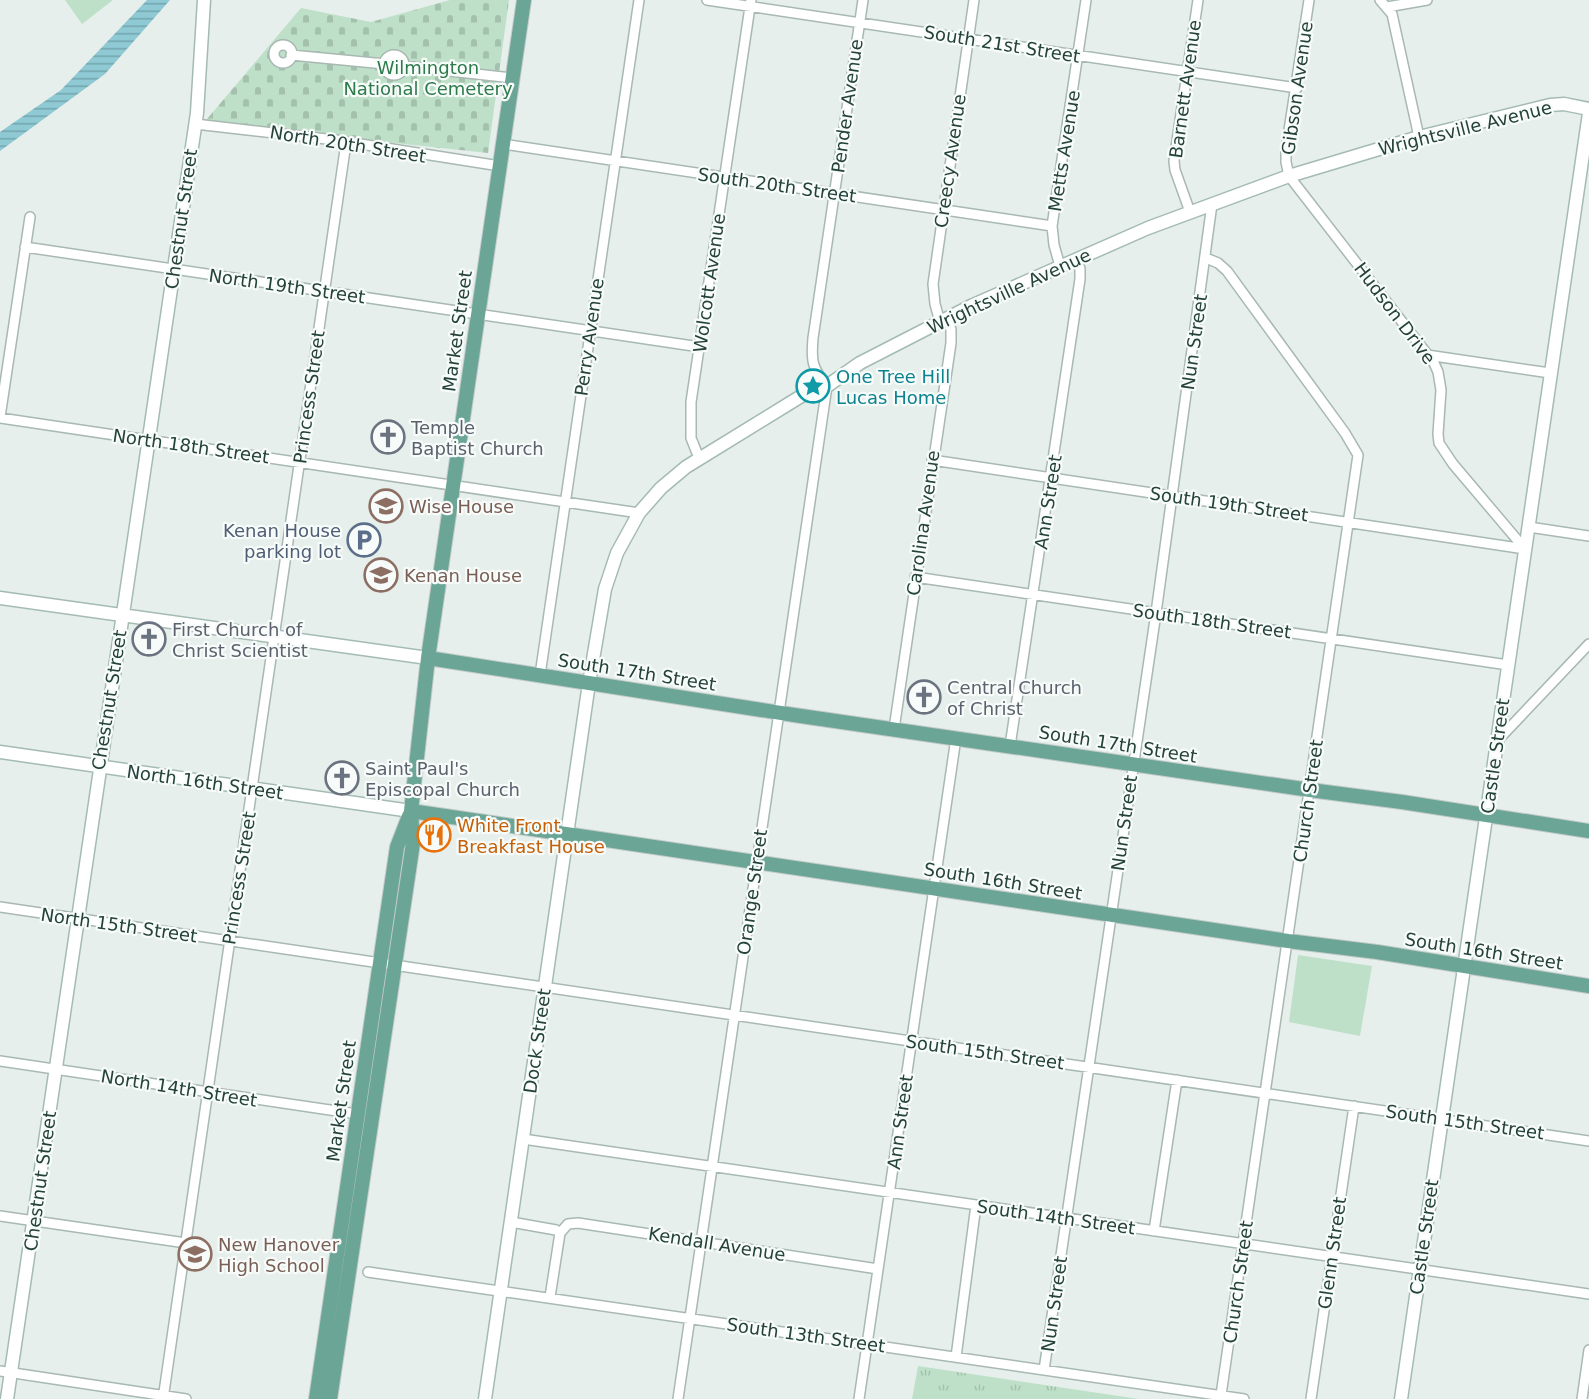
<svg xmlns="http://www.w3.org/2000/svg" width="1589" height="1399" font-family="'DejaVu Sans',sans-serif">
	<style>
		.cemetery { fill: url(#cemetery-stones) }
		.park { fill: url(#park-tufts) }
		.garden { fill: #bfe0c8 }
		.water { fill: url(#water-rules) }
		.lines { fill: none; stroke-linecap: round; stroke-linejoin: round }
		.street-casing { stroke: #a8b8b2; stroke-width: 12 }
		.secondary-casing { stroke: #a4bbb3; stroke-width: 15 }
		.primary-casing { stroke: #c2cac8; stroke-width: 16 }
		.street { stroke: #fff; stroke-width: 9 }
		.secondary { stroke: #fff; stroke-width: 12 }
		.primary { stroke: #6aa596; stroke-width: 14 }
		.labels { text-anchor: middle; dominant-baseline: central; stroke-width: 4.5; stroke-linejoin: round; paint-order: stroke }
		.street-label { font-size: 18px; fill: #24423a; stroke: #f7fbf9 }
		.park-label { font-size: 18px; fill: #2d7a4b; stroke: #f7fbf9 }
		.culture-label { font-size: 18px; fill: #0d838f; stroke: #f7fbf9; text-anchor: start }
		.worship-label { font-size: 18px; fill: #5b616d; stroke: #f7fbf9; text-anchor: start }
		.education-label { font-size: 18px; fill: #785e54; stroke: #f7fbf9; text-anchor: start }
		.service-label { font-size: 18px; fill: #4e5e75; stroke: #f7fbf9; text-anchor: end }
		.food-label { font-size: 18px; fill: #c56008; stroke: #f7fbf9; text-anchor: start }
	</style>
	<defs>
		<pattern id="cemetery-stones" width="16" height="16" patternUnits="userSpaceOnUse" patternTransform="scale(1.5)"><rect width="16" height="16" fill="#bfe0c8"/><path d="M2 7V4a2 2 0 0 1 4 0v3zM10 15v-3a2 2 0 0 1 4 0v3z" fill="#a4c1ad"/></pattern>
		<pattern id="park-tufts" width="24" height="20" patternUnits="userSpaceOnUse" patternTransform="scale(1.5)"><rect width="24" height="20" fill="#bfe0c8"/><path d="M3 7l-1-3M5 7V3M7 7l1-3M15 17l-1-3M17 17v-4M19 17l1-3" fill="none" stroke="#a4c1ad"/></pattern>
		<pattern id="water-rules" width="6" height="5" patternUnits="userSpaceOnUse" patternTransform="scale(1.5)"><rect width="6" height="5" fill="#8ec9d4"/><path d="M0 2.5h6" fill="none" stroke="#74a5ad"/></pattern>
	</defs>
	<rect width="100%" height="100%" fill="#e6efeb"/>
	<path class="cemetery" d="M450,0H509L488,153L208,123L207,119L301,8L371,22Z"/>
	<path class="park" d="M918,1366L1139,1399H912Z"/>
	<path class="garden" d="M65,0H113L82,24Z
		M1298,955L1372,966L1360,1036L1289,1022Z"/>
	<path class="water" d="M147,0H170L105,74L0,151V132L61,90Z"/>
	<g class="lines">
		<g class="street-casing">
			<path id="street" d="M707,0L1297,88
				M1309,0L1286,150V162L1289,176L1434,363L1438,372L1441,390L1438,434L1439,443L1453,464L1525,549
				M1380,0L1392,14L1419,137
				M1387,7L1427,0
				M274 54a9 9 0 1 1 18 0a9 9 0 1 1-18 0Z
				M291,55L385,64
				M384 65a10 10 0 1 1 20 0a10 10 0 1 1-20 0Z
				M404,66L512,78
				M195,124L335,140L500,166
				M503,144L1052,226
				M1190,212L1175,170L1174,161L1198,0
				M25,247L700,347
				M1206,258L1218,263L1227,271L1345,433L1358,455L1221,1395
				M1060,266L1054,245L1052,226L1086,0
				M940,322L935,304L933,284L974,0
				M1427,355L1550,373
				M0,417L30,217
				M0,418L639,513
				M699,458L691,438V402L751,0
				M932,460L1525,549
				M1529,527L1589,536
				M915,577L1508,665
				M540,675L639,0
				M894,729L951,343V330L948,318
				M1497,741L1589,644
				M1010,746L1080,279V269L1077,259
				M0,907L1589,1141
				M0,1061L357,1114
				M523,1139L1589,1294
				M0,1216L186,1243
				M511,1222L556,1230L560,1233
				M1154,1231L1177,1080
				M368,1272L1244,1399
				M550,1297L560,1233L568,1224L578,1223L878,1269
				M956,1357L976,1205
				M1044,1370L1156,613L1212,204
				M0,1371L186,1399
				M163,1399L346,143
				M678,1399L827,386C812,368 811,361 813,338L863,0
				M859,1399L956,738
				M1311,1399L1354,1106
				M1582,1399L1589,1350"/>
		</g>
		<g class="secondary-casing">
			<path id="secondary" d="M0,598L428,658
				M0,752L411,811
				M7,1399L197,113L204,0
				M485,1399L589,683L605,589L617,553L639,513L661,488L686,467L803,395L827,386L860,363L973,305L1148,228L1289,176L1419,137L1550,105L1564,104L1589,109
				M1401,1399L1589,113"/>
		</g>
		<g class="primary-casing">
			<path id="primary" d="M428,658L794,715L1310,790L1402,802L1589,831
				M411,811L1288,941L1377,952L1589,986
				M316,1399L397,847L409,816
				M330,1399L413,843L411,811L428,658L524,0"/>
		</g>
		<use href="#street" class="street"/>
		<use href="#secondary" class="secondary"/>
		<use href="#primary" class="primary"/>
	</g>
	<defs>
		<g id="sight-ring" transform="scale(1.725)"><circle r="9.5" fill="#f7fbf9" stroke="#0f9aa8" stroke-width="1.5"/><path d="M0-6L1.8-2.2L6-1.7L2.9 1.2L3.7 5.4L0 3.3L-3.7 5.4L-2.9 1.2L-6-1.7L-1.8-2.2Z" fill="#0f9aa8"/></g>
		<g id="church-ring" transform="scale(1.725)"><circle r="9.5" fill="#f7fbf9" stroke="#6b7280" stroke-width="1.5"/><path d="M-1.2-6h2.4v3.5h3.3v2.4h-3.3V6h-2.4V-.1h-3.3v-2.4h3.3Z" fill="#6b7280"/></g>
		<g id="university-ring" transform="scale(1.725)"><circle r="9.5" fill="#f7fbf9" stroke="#8d6e63" stroke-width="1.5"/><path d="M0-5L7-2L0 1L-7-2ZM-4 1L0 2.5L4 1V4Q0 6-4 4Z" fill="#8d6e63"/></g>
		<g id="parking-ring" transform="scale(1.725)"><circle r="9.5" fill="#f7fbf9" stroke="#5c6f8a" stroke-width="1.5"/><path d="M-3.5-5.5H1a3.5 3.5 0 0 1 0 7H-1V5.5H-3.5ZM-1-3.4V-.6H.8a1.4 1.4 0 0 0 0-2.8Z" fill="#5c6f8a"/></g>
		<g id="restaurant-ring" transform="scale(1.725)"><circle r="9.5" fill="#f7fbf9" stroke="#e8710a" stroke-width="1.5"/><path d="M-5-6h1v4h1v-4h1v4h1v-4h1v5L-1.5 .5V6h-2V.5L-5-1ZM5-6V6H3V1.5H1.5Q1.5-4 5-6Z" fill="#e8710a"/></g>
		<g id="school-ring" transform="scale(1.725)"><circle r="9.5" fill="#f7fbf9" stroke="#8d6e63" stroke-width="1.5"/><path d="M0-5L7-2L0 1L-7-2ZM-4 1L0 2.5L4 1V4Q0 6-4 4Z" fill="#8d6e63"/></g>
	</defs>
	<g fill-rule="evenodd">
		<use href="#sight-ring" x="813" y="386"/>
		<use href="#church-ring" x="388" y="437"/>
		<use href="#university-ring" x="386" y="506"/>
		<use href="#parking-ring" x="364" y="540"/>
		<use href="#university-ring" x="381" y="575"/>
		<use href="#church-ring" x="149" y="639"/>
		<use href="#church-ring" x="924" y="697"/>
		<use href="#church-ring" x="342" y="778"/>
		<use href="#restaurant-ring" x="434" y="835"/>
		<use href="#school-ring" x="195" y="1254"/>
	</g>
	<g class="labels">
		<g class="street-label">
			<text transform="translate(1002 44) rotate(9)">South 21st Street</text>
			<text transform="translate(1297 88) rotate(-82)">Gibson Avenue</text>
			<text transform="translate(1185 89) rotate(-82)">Barnett Avenue</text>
			<text transform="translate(847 106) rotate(-82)">Pender Avenue</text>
			<text transform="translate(1465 128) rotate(-14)">Wrightsville Avenue</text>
			<text transform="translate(348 144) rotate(9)">North 20th Street</text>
			<text transform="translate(1064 151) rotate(-81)">Metts Avenue</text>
			<text transform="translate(950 161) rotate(-82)">Creecy Avenue</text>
			<text transform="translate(777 185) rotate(8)">South 20th Street</text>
			<text transform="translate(181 219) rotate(-82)">Chestnut Street</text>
			<text transform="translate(709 283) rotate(-82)">Wolcott Avenue</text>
			<text transform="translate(287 286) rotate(8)">North 19th Street</text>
			<text transform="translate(1009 291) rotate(-25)">Wrightsville Avenue</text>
			<text transform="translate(1395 313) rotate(53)">Hudson Drive</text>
			<text transform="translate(457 331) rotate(-82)">Market Street</text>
			<text transform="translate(589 337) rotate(-82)">Perry Avenue</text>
			<text transform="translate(1194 342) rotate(-82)">Nun Street</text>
			<text transform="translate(309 397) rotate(-82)">Princess Street</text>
			<text transform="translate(191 446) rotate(8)">North 18th Street</text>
			<text transform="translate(1048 502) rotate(-81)">Ann Street</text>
			<text transform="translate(1229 504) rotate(8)">South 19th Street</text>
			<text transform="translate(923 523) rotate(-82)">Carolina Avenue</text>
			<text transform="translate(1212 621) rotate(8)">South 18th Street</text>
			<text transform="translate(637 672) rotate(9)">South 17th Street</text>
			<text transform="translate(109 700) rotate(-81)">Chestnut Street</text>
			<text transform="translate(1118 744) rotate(9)">South 17th Street</text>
			<text transform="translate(1495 756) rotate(-82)">Castle Street</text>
			<text transform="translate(205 782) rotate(8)">North 16th Street</text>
			<text transform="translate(1308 801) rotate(-82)">Church Street</text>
			<text transform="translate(1124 823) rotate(-82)">Nun Street</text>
			<text transform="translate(239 878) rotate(-81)">Princess Street</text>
			<text transform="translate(1003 881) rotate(9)">South 16th Street</text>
			<text transform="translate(752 892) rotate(-82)">Orange Street</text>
			<text transform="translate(119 925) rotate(8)">North 15th Street</text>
			<text transform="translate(1484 951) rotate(9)">South 16th Street</text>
			<text transform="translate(537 1041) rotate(-82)">Dock Street</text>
			<text transform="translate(985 1052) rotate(8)">South 15th Street</text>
			<text transform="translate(179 1088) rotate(9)">North 14th Street</text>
			<text transform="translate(341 1101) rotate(-82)">Market Street</text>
			<text transform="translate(900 1122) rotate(-82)">Ann Street</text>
			<text transform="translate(1465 1122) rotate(8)">South 15th Street</text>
			<text transform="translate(40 1181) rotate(-82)">Chestnut Street</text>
			<text transform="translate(1056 1217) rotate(8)">South 14th Street</text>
			<text transform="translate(1424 1237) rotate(-82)">Castle Street</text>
			<text transform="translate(717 1244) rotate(9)">Kendall Avenue</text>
			<text transform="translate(1332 1253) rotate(-82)">Glenn Street</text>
			<text transform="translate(1238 1282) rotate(-82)">Church Street</text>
			<text transform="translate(1054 1304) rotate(-82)">Nun Street</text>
			<text transform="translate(806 1335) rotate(8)">South 13th Street</text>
		</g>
		<g class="park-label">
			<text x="428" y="67">Wilmington<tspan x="428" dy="21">National Cemetery</tspan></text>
		</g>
		<g class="culture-label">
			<text x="836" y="376">One Tree Hill<tspan x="836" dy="21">Lucas Home</tspan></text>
		</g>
		<g class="worship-label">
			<text x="411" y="427">Temple<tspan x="411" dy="21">Baptist Church</tspan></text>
			<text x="172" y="629">First Church of<tspan x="172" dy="21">Christ Scientist</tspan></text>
			<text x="947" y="687">Central Church<tspan x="947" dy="21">of Christ</tspan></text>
			<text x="365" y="768">Saint Paul's<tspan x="365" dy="21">Episcopal Church</tspan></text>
		</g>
		<g class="education-label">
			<text x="409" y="506">Wise House</text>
			<text x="404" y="575">Kenan House</text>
			<text x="218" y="1244">New Hanover<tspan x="218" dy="21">High School</tspan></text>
		</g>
		<g class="service-label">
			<text x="341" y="530">Kenan House<tspan x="341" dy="21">parking lot</tspan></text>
		</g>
		<g class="food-label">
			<text x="457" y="825">White Front<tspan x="457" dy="21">Breakfast House</tspan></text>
		</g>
	</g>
</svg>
